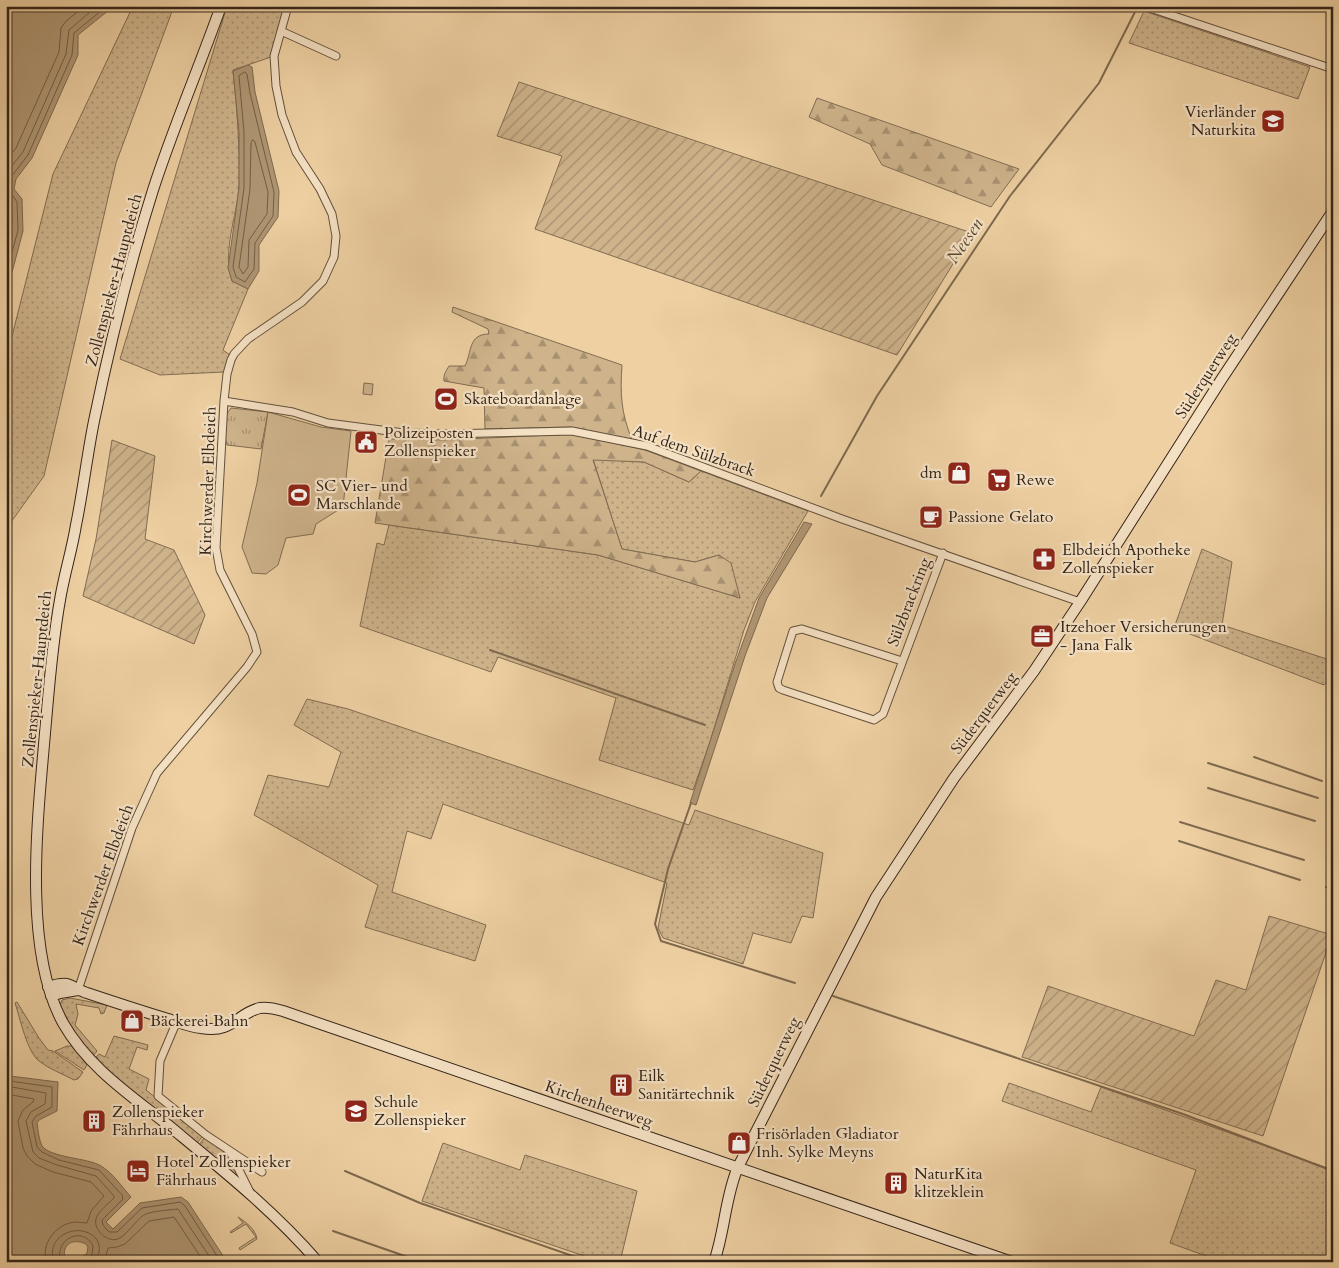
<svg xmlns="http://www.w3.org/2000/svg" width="1339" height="1268" font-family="Cardo,serif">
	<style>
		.grass { fill: url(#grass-dots); stroke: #816c52 }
		.forest { fill: url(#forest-firs); stroke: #816c52 }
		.park { fill: url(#park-tufts); stroke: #816c52 }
		.garden { fill: url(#garden-furrows); stroke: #816c52 }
		.pitch { fill: #ceb38b; stroke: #816c52 }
		.water { fill: #af9673; stroke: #7e694f }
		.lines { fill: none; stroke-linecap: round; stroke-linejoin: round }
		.shore { stroke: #725e46; stroke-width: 1 }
		.stream { stroke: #7e694f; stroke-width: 2 }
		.ferry { stroke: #594734; stroke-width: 1; stroke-dasharray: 6 5; stroke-linecap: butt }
		.street-casing { stroke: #62503b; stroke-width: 9 }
		.secondary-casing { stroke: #342519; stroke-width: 12 }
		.street { stroke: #f4e0c3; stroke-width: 7 }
		.secondary { stroke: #f4e0c3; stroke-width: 10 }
		.labels { text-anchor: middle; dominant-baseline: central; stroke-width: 4.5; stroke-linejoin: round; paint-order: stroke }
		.poi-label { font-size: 16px; fill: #342519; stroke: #f4e0c3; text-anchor: start }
		.street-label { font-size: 16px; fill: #342519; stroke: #f4e0c3 }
		.water-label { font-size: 18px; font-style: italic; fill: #594734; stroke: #f4e0c3 }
	</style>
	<defs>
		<pattern id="grass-dots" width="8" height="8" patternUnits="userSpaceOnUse" patternTransform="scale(1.25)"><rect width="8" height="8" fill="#ceb38b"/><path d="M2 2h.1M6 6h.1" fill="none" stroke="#a89171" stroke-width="1.8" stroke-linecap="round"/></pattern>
		<pattern id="forest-firs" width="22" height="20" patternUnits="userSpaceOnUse" patternTransform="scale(1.25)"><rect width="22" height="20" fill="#ceb38b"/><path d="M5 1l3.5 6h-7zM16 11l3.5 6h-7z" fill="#a89171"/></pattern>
		<pattern id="park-tufts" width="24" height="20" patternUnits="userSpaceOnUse" patternTransform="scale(1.25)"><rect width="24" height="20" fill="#ceb38b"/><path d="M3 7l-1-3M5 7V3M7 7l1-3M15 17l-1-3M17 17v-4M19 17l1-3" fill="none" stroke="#a89171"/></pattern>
		<pattern id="garden-furrows" width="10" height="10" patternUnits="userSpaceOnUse" patternTransform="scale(1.25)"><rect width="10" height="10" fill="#ceb38b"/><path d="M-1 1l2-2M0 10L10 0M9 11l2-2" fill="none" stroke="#a89171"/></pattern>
	</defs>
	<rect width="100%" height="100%" fill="#eed0a2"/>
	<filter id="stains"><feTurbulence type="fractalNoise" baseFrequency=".004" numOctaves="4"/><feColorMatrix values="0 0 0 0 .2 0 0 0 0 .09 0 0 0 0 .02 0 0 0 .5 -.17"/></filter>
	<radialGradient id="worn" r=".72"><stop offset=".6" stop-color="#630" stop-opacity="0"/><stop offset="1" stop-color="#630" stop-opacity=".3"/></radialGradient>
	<path class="grass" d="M133,6H174L116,163L44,476L9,525L6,539V360L53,174Z
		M227,6H284L271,57L233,70C237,109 240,146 239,186C237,217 222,250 232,281L248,289L223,350L230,355L224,372L160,375L120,359Z
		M1144,11L1310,67L1298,99L1129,43Z
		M593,459L644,462L689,482L701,471L808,511L755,602L744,630L709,745L693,790L599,760L616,698L498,657L491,672L360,626L377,543L384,545L389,525L598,555L740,598L719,555L695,562L622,549Z
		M1202,549L1232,562L1222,625L1333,661V676L1324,685L1174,628Z
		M307,699L348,709L689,825L695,810L823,853L813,918L802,916L791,943L753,933L743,964L663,938L658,928L667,883L443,804L431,839L407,831L392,892L486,925L475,961L365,927L378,885L254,815L268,775L329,787L341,752L294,725Z
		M70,998L107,1005L104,1013L101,1014L99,1008L76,1004L78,1014L75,1025L97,1051L93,1056L85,1046H83L70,1026L60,1004L62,1000Z
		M17,1002L39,1038L48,1050L53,1051L83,1072L78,1079L74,1080C63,1074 49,1069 39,1061C27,1052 20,1018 15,1003Z
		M114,1036L148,1045L147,1050L137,1047L129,1069L149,1079L146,1090L203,1136L197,1143L117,1079L95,1058L99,1054L105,1057Z
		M67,1046H72L87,1065L84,1070L55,1051Z
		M1009,1083L1091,1112L1101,1087L1333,1170V1262H1223L1170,1243L1196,1170L1002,1101Z
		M205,1137L228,1155L243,1182L199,1145Z
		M443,1143L520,1170L525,1155L637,1191L620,1262H602L422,1201Z
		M238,1217C246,1222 256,1230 257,1239L240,1250L239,1248L256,1237L246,1224L231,1233L230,1232L243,1223Z"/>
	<path class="forest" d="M817,98L1019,169L991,207L882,165L870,144L809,117Z
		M453,307L622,365C620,395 621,412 632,440L571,427L485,429L484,388L444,381C443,375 446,371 449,366H465C472,352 468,334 489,334L488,329L452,312Z
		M574,434L645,450L701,471L689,482L644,462L593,460L622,549L695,562L719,555L731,563L740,598L598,555L375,523L389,439L444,440Z"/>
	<path class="park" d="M364,383L373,384L372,395L363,394Z
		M231,408L268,412L261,449L227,445C224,435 223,416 231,408Z"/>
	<path class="garden" d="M519,82L972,233L897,355L535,229L562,156L497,136Z
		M112,440L155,456L145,539L174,550L205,615L194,644L83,596L96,539Z
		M1269,916L1332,935L1263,1136L1022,1057L1048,986L1194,1036L1216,980L1246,990Z"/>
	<path class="pitch" d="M268,412L321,427L351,431L343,507L316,524L313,534L286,538L278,565L266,574L252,573L242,547L257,483Z"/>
	<path class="water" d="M6,6H114L78,35V55L32,158L16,179L14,189L22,199L23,231L6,295Z
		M248,65L252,67L255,92L279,191L278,217L259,245V271L248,289L232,281L228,268L239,188V132L233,71Z
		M804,522L812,524L767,598L745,656L696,805L690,803L735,664L759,598Z
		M6,1057L10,1076L58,1082L57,1111L39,1120L37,1123C38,1130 39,1140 42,1146C51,1158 89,1158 101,1166C113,1173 122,1187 131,1197L106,1222L113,1229L140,1203L181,1197L188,1202L227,1262H80L81,1258L87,1253L88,1247L86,1244C71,1237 60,1246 66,1262H6Z"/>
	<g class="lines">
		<path class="shore" d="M245,72L247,74L250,93L274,192L273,216L255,243L254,269L245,282L236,277L233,267L244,188V132L239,76Z
			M253,140L255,142L268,192L267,214L249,240L248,267L243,274L239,267L250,189L251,143Z
			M6,161L16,148L59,52L61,28L66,21L85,6
			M6,173L23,152L66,54L69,30L97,6
			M6,198C18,211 10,235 6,250
			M6,275L18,230L17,202L9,190L11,177L28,155L72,55L74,33L107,6
			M6,1079L10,1081L52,1087V1107L36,1116L32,1122L37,1147L42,1152L59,1160L99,1170L122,1195L123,1199L102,1220L103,1225L109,1232H117L142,1208L180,1202L185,1206L221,1262
			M6,1086L46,1093L45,1104L31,1112L26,1121L33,1152L39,1158L57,1165L96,1176L114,1196V1198C108,1204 98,1211 96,1219C93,1229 107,1243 118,1239C128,1234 135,1221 144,1215C150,1211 170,1210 178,1209L213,1262
			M6,1094L34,1099L33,1102L23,1110L18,1121L23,1148L27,1156L35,1164L53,1172L91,1182L104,1196L91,1211L87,1223C83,1223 79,1222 75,1222C56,1224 41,1243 46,1262
			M54,1262C51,1254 52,1245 58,1239C78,1219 113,1238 94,1262
			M61,1262C53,1239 83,1225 93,1246L92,1255L85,1262
			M104,1262L108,1248L117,1247L125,1244L149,1221L174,1217L204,1262"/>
		<path class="stream" d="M1104,6L1118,11
			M821,496L877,396L1010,196L1099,83L1138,6
			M490,650L705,725
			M1254,757L1322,781
			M1208,763L1318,798
			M1208,788L1315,821
			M691,803L668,869L655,924L661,941L795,983
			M1180,822L1304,860
			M1179,841L1300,880
			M1326,887L1333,890
			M833,996L1183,1114L1333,1171
			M345,1171L420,1203L590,1262
			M333,1231L422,1262"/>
		<path class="ferry" d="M6,1038L7,1040"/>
		<g class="street-casing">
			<path id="street" d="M1150,8L1333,69
				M281,31L336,56
				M224,401L293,412L328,423L404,433L444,434L572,431L647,446L842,519L1080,602
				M902,661L802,629L793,631L777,682L779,688L783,690L874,720L883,714L943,553
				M78,990L132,828L157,773L247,667L257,652L252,634L220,570L216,548L224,401L227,374L231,360L234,354L248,339L302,302L323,281L334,257L336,236L332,214L320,189L296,152L282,115L276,86L274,56L288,6
				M177,1021L160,1061L158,1096L206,1135L262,1172
				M230,1152L250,1192"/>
		</g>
		<g class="secondary-casing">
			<path id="secondary" d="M221,6C199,68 173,128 153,190C129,266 110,343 94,421C87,456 83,491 76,525C72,550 64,575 60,600C52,644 49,689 45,733C38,816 22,949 63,1023C88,1067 129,1094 168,1125C220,1168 273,1210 318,1262
				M48,987C54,985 60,983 67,984C74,986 80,991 87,993C114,1002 141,1011 168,1019C179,1022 189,1027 201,1028C233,1034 237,1013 260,1008C268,1007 276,1009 283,1011L1012,1262
				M51,996L60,993L78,990
				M714,1262C725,1231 725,1197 738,1167L876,897L954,778L1034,671L1080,602L1221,380L1333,211"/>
		</g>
		<use href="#street" class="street"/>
		<use href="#secondary" class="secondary"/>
	</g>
	<defs>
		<g id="school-square" transform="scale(1.25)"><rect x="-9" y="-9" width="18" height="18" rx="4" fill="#8f2418" stroke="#f4e0c3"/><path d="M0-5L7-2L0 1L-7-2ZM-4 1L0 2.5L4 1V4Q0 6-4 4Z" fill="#fff"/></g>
		<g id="stadium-square" transform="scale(1.25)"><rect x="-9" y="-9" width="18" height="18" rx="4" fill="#8f2418" stroke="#f4e0c3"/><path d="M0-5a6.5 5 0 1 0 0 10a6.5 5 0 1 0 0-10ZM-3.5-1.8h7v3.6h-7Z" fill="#fff"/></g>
		<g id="civic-square" transform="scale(1.25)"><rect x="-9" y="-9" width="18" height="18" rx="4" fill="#8f2418" stroke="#f4e0c3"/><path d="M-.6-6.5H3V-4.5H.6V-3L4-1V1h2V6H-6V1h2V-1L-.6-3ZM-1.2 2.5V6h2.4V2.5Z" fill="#fff"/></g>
		<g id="shop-square" transform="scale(1.25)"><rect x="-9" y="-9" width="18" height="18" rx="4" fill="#8f2418" stroke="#f4e0c3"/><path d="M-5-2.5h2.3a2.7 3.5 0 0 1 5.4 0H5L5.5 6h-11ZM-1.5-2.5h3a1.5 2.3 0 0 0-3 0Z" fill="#fff"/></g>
		<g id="supermarket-square" transform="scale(1.25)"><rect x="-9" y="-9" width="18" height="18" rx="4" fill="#8f2418" stroke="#f4e0c3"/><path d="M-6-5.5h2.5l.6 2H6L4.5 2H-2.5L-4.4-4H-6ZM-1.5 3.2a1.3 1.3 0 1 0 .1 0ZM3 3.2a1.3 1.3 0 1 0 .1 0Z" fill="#fff"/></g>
		<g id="cafe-square" transform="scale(1.25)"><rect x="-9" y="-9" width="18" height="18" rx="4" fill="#8f2418" stroke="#f4e0c3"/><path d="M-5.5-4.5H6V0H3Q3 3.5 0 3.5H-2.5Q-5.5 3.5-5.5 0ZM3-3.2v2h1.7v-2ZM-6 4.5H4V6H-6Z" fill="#fff"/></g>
		<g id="pharmacy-square" transform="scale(1.25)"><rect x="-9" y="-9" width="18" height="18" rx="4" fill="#8f2418" stroke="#f4e0c3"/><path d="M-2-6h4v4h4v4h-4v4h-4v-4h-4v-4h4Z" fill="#fff"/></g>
		<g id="office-square" transform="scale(1.25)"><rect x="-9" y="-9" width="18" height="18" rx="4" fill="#8f2418" stroke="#f4e0c3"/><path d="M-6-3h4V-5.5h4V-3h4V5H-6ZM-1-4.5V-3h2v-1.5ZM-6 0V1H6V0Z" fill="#fff"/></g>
		<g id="building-square" transform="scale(1.25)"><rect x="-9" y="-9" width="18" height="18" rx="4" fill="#8f2418" stroke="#f4e0c3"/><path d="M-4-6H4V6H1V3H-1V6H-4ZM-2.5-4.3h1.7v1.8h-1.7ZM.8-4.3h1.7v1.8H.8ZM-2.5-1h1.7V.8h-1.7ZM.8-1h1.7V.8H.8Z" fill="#fff"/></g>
		<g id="hotel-square" transform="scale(1.25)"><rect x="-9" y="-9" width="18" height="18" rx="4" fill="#8f2418" stroke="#f4e0c3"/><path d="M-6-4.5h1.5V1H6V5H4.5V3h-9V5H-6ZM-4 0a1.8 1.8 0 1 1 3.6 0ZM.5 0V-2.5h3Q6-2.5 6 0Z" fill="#fff"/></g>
	</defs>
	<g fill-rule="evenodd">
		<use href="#school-square" x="1273" y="121"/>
		<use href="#stadium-square" x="446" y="399"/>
		<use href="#civic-square" x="366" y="442"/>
		<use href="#shop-square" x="959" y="473"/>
		<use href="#supermarket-square" x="999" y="480"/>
		<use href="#stadium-square" x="299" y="495"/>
		<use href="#cafe-square" x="931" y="517"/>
		<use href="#pharmacy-square" x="1044" y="559"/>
		<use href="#office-square" x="1042" y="636"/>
		<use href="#shop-square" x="132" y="1021"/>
		<use href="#building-square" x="621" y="1085"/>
		<use href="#school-square" x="356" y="1111"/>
		<use href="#building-square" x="94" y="1121"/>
		<use href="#shop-square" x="739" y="1143"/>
		<use href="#hotel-square" x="138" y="1171"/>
		<use href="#building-square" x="896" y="1183"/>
	</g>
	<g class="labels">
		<g class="poi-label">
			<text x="1256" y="112" text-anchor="end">Vierländer<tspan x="1256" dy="18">Naturkita</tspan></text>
			<text x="464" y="399">Skateboardanlage</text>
			<text x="384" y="433">Polizeiposten<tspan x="384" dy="18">Zollenspieker</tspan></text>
			<text x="942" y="473" text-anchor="end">dm</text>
			<text x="1016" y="480">Rewe</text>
			<text x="316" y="486">SC Vier- und<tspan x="316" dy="18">Marschlande</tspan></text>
			<text x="948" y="517">Passione Gelato</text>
			<text x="1062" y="550">Elbdeich Apotheke<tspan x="1062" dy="18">Zollenspieker</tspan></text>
			<text x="1060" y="627">Itzehoer Versicherungen<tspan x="1060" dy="18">- Jana Falk</tspan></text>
			<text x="150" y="1021">Bäckerei Bahn</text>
			<text x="638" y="1076">Eilk<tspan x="638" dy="18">Sanitärtechnik</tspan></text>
			<text x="374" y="1102">Schule<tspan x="374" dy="18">Zollenspieker</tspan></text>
			<text x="112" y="1112">Zollenspieker<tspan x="112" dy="18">Fährhaus</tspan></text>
			<text x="756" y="1134">Frisörladen Gladiator<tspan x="756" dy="18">Inh. Sylke Meyns</tspan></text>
			<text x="156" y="1162">Hotel Zollenspieker<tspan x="156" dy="18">Fährhaus</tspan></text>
			<text x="914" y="1174">NaturKita<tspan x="914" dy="18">klitzeklein</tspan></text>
		</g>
		<g class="street-label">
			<text transform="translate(114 280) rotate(-75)">Zollenspieker-Hauptdeich</text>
			<text transform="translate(1206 376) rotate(-57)">Süderquerweg</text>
			<text transform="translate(694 451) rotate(19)">Auf dem Sülzbrack</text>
			<text transform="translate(208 481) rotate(-88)">Kirchwerder Elbdeich</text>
			<text transform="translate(909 602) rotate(-69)">Sülzbrackring</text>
			<text transform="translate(37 679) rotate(-84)">Zollenspieker-Hauptdeich</text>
			<text transform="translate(984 713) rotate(-53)">Süderquerweg</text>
			<text transform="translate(103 875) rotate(-70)">Kirchwerder Elbdeich</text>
			<text transform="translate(774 1062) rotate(-64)">Süderquerweg</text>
			<text transform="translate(599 1104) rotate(19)">Kirchenheerweg</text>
		</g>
		<g class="water-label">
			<text transform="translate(965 241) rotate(-56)">Neesen</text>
		</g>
	</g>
	<rect width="1339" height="1268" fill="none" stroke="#eed0a2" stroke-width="25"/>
	<rect x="8" y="8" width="1324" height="1253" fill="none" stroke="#342519" stroke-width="2.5"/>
	<rect x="12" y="12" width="1314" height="1243" fill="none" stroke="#342519"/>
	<rect width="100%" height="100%" filter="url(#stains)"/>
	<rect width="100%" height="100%" fill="url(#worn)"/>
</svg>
